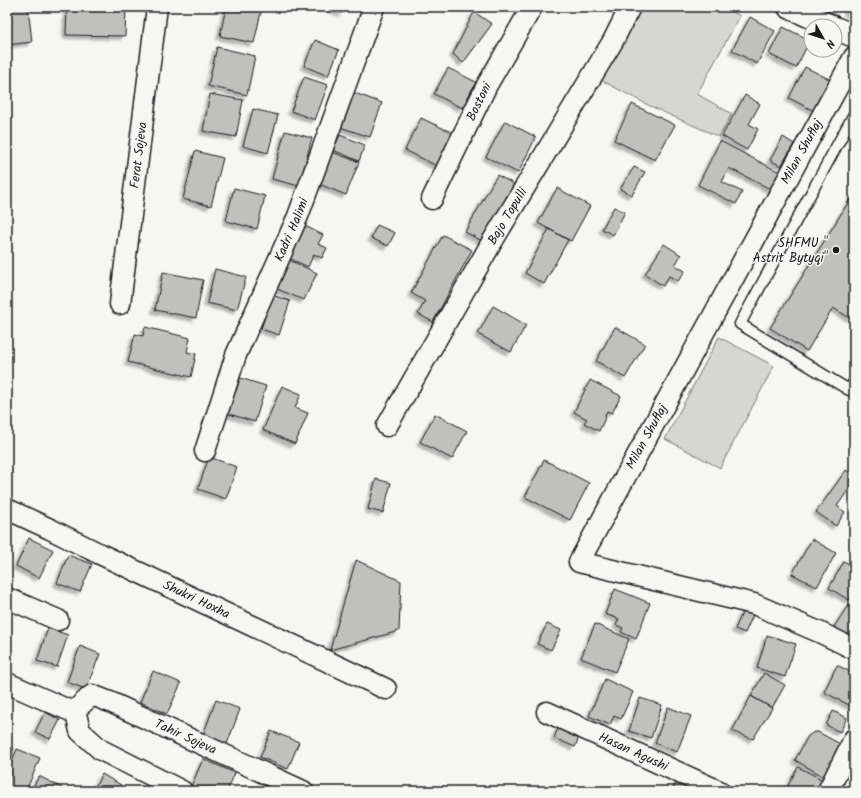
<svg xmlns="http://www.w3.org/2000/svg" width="861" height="798" font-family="Kalam,sans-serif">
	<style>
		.green { fill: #d6d6d2; stroke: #797977 }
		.building { fill: #c0c0bd; stroke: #1c1c1c; filter: url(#shadow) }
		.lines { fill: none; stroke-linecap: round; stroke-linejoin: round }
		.lane-casing { stroke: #1c1c1c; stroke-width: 13 }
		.street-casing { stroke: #1c1c1c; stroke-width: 23 }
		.secondary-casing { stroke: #1c1c1c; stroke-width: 25 }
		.lane { stroke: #f6f6f2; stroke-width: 10 }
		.street { stroke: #f6f6f2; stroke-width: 20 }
		.secondary { stroke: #f6f6f2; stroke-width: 22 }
		.poi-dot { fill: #1c1c1c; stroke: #f6f6f2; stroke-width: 1.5 }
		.labels { text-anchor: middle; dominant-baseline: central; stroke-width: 3; stroke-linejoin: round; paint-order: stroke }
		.street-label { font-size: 13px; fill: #1c1c1c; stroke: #f6f6f2 }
		.poi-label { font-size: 13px; fill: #1c1c1c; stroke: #f6f6f2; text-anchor: end }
	</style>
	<defs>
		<filter id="shadow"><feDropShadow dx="-3.5" dy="3.5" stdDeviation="1" flood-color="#0004"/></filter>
	</defs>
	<rect width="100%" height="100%" fill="#f6f6f2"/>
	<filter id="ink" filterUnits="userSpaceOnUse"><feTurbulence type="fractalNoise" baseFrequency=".025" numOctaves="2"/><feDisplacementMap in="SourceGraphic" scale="8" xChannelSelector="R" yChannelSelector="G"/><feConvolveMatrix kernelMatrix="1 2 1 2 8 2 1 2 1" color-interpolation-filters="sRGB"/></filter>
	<g filter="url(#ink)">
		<path class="green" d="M632,7H723L740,16L697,94L732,114L719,137L650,106L595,77Z
			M719,337L774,366L720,468L665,439Z"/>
		<path class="building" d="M7,7H28L32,42L7,45Z
			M67,7H126L125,36L66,35Z
			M226,7H262L254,43L220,36Z
			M328,7H345L342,13Z
			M849,7H854V15L847,12Z
			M474,12L492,24L463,63L453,54Z
			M750,17L775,31L757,64L732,50Z
			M783,27L810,40L796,68L769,54Z
			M315,40L339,50L328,76L304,66Z
			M217,47L255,56L247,95L208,86Z
			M805,67L831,80L814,111L789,98Z
			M448,68L476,82L462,108L434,94Z
			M304,77L328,85L315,120L291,111Z
			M352,92L382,103L370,137L340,127Z
			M210,94L243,100L236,137L203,131Z
			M745,95L760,104L749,124L758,129L747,150L722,136Z
			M632,104L675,125L655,160L614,140Z
			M253,109L278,115L268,153L243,146Z
			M421,118L453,133L437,166L405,150Z
			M505,121L536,137L518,173L486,157Z
			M285,131L312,138L299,186L272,179Z
			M340,135L365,145L359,161L333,150Z
			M783,137L794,144L781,166L770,160Z
			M720,141L781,173L772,190L729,168L722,182L742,192L736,204L698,185Z
			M195,151L223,158L211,206L183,199Z
			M332,152L359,162L346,195L319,184Z
			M634,167L645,172L632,195L620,189Z
			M497,175L514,184L482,241L465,232Z
			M234,188L265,196L257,229L226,221Z
			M557,188L590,206L571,241L538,223Z
			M854,193V311L850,318L833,308L807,351L770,328Z
			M614,207L625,212L613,235L602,229Z
			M377,225L395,233L388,246L371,238Z
			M305,226L323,235L318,244L327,248L322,258L314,254L308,267L289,258Z
			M549,229L568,240L544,284L525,273Z
			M443,235L472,250L433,322L418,314L425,301L411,293Z
			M664,244L681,255L675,265L685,271L678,281L669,276L663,286L645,274Z
			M289,260L317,273L304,300L277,289Z
			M215,269L246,277L237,310L207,303Z
			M163,272L203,280L196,318L155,310Z
			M272,295L290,301L279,335L261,329Z
			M493,306L526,325L511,352L478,334Z
			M145,327L190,338L187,352L196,354L191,377L128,362L135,334L143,336Z
			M615,327L645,344L625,378L596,361Z
			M240,378L266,386L255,422L223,412L230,389L236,391Z
			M590,380L621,396L612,413L607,411L605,415L606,416L599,431L584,423L587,419L574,412Z
			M282,386L301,394L295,408L308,413L295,444L263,430Z
			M435,414L467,431L452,459L420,442Z
			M209,457L237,467L226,499L198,489Z
			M544,460L589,483L570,520L525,497Z
			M846,470L854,476V482L837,506L845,512L836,526L816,512Z
			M376,479L391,483L383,513L368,509Z
			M29,538L53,550L39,578L16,566Z
			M812,539L836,553L817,587L792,574Z
			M68,555L92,564L80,592L57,583Z
			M356,560L401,581L399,631L330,650Z
			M844,561L854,567V592L849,600L829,588Z
			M615,589L650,603L636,639L621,632L623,628L616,625L619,619L605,614Z
			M848,605L854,609V639L834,627Z
			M743,611L753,615L745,633L735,629Z
			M547,624L561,630L551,650L537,644Z
			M595,624L629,639L615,672L581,658Z
			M48,628L68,635L57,667L37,661Z
			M767,635L796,644L785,677L757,668Z
			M80,646L100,654L86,689L67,682Z
			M837,665L854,674V705L853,707L824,692Z
			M153,671L181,683L167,714L140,702Z
			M764,673L785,685L772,708L751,696Z
			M605,679L633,692L621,719L614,716L610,725L589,716Z
			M751,696L772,708L753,739L732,731Z
			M640,698L662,705L651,738L629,731Z
			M216,700L240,709L227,744L203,735Z
			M668,707L691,716L677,752L655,743Z
			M833,711L847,718L840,732L826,725Z
			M45,712L60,720L50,739L35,732Z
			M559,726L580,734L575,747L554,738Z
			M271,731L299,742L288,769L260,757Z
			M814,732H818L844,746L826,778L795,760L808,736Z
			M7,745L14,748L7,768Z
			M17,749L40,758L26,791H7V773Z
			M203,759L235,773L227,791H189Z
			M798,767L823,780L817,791H785Z
			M102,774L121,785L117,791H93Z
			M39,776L62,788L61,791H31Z
			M677,781L698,791H672Z
			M840,785L851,791H837Z"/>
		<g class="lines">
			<g class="lane-casing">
				<path id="lane" d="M854,114L740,324L849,390L854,382"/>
			</g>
			<g class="street-casing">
				<g id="street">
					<path d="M854,57L579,562L754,604L819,632L854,649"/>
					<path id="s1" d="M432,199L487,85L532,7"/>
					<path id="s2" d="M120,304L157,7"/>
					<path id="s3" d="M387,426L492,242L613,41L630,7"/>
					<path id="s4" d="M205,451L236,355L298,216L374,7"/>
					<path id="s5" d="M7,509L50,529L100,554L386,689"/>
					<path d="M7,598L58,620"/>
					<path d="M7,683L73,712L77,718L80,731L101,750L182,791"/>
					<path id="s6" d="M73,712L92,695L110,702L303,791"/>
					<path id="s7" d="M547,712L719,791"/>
					<path d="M828,791L854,739"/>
				</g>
			</g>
			<g class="secondary-casing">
				<path id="secondary" d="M789,7L831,26
					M835,28L854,36"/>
			</g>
			<use href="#lane" class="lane"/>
			<use href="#street" class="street"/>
			<use href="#secondary" class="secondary"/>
		</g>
	</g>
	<circle class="poi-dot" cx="836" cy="250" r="4"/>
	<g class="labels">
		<g class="street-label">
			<text stroke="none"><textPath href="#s1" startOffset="108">Bostoni</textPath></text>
			<text transform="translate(802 152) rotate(-61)">Milan Shuflaj</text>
			<text stroke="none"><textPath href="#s2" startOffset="150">Ferat Sojeva</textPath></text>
			<text stroke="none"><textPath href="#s3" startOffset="242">Bajo Topulli</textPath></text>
			<text stroke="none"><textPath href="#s4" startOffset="238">Kadri Halimi</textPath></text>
			<text transform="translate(647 437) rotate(-61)">Milan Shuflaj</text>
			<text stroke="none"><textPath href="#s5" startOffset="210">Shukri Hoxha</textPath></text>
			<text stroke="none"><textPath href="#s6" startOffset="128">Tahir Sojeva</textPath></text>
			<text stroke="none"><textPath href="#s7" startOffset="95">Hasan Agushi</textPath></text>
		</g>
		<g class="poi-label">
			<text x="828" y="243">SHFMU "<tspan x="828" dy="15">Astrit Bytyqi"</tspan></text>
		</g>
	</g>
	<rect width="861" height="798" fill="none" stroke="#f6f6f2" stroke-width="24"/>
	<rect x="12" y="12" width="837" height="774" fill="none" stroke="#1c1c1c" stroke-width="1.5" filter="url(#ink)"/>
	<g transform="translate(823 38) rotate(129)"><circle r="19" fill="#f6f6f2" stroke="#9f9f9c"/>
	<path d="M0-3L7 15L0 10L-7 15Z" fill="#1c1c1c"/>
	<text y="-6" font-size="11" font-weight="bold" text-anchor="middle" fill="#1c1c1c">N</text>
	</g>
</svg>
